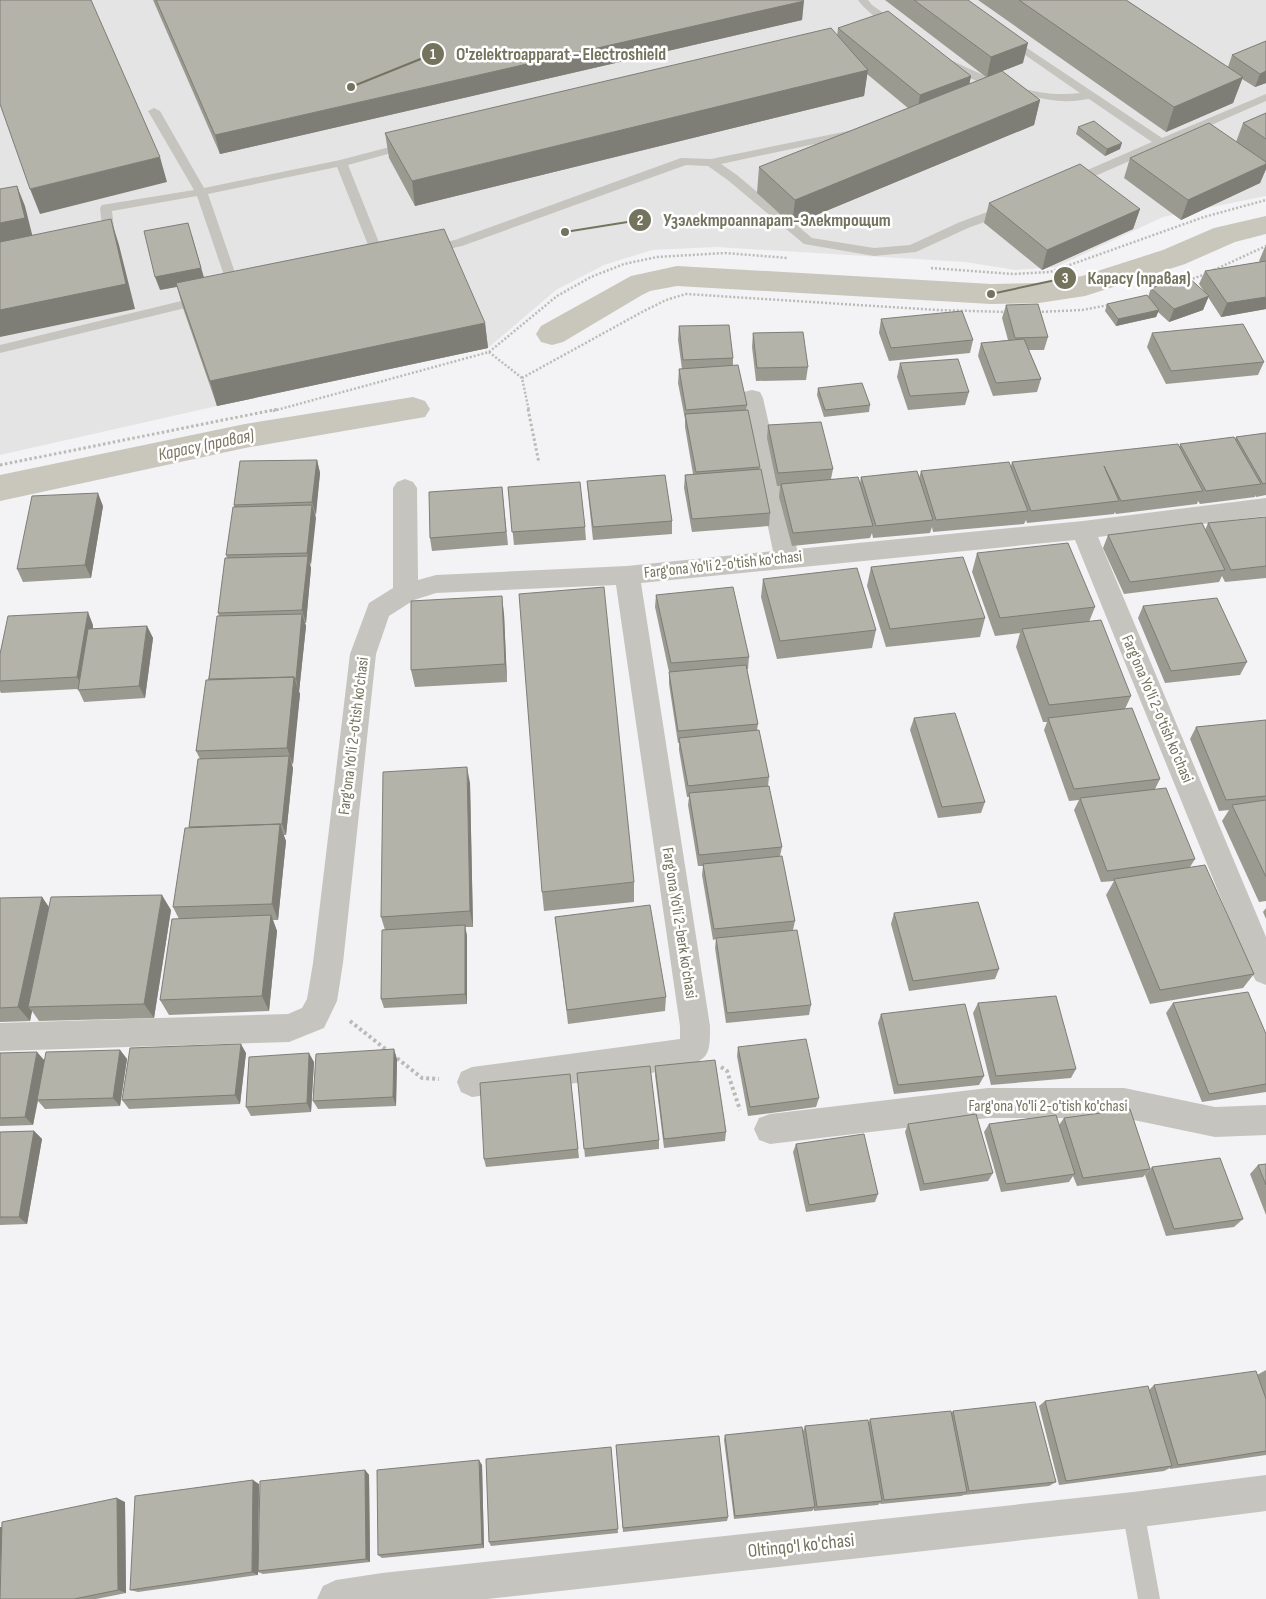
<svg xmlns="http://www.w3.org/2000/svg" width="1266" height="1599" font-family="'Sofia Sans Condensed',sans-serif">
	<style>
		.built { fill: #e5e4e5 }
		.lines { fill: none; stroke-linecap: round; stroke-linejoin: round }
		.canal { fill: #c9c6bc; fill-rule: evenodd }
		.path-far2 { stroke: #bbbbb6; stroke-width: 2.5; stroke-dasharray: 2 2; stroke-linecap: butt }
		.path-far1 { stroke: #bbbbb6; stroke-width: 3; stroke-dasharray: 2.5 2.5; stroke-linecap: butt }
		.path { stroke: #bbbbb6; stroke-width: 4; stroke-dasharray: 3 3; stroke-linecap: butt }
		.lane { fill: #c5c4be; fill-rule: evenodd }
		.street { fill: #c5c4be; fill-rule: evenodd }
		.wall { fill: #9b9a91 }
		.shaded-wall { fill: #7e7d76 }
		.building { fill: #b4b3a9; stroke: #7e7d76 }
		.labels { text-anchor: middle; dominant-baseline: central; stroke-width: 5; stroke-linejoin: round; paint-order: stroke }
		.street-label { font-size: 16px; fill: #74735e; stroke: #fff }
		.water-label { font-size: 18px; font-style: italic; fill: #7c7663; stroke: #fff }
		.near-street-label { font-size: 19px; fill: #74735e; stroke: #fff }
		.leader { fill: none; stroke: #74735e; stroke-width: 2 }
		.callout-dot { fill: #74735e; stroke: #fff; stroke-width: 2 }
		.mark-label { font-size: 15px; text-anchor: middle; font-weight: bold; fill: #fff }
		.callout-label { font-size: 18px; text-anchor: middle; font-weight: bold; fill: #74735e; stroke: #fff; stroke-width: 5; stroke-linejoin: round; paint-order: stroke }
	</style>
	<rect width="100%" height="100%" fill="#f3f2f5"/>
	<path class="built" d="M0,0H1266V196L1163,217L1056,267L1015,270L965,262L716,247L652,250L604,265L556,290L488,348L217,406L0,455Z"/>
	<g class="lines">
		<path class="canal" d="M1266,216V234L1235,242L1185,264L1085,296L1039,303L991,304L677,286L650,291L642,295L563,342L552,345L541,342L536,334L541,326L631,276L677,266L991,284L1039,283L1082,276L1163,250L1214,228Z
			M413,397L425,401L430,409L425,417L245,448L0,501V475L245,424Z"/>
		<path class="path-far2" d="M931,268L1013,274L1050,272L1204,217L1266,200
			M1214,270L1266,246
			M1189,280L1206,274
			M1038,312L1082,310L1109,305
			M489,352L522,378L529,411
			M522,378L642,312L666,300L686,294L937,310L1007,312
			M273,411L489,352L557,296L591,277L624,264L657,257L725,253L788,258"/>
		<path class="path-far1" d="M528,409L539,463
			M0,465L278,409"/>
		<path class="path" d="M350,1021L422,1078L439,1079
			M721,1067L727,1071L740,1110"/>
		<path class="lane" d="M858,0H868L872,5L902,26L901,28C889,31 864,9 858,0Z
			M1009,36L1162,138L1266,94V101L1077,184H1069L1067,181L1069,178L1152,142L1089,99C1080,100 1071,102 1062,101C1036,100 958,80 941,62L947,59L951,60C989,79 1036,99 1080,93L1005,41L1004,39L1005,37Z
			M154,108L160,111L204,188L340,160L409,142L413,143L415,145L413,147L348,165L386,260L384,263L380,264L374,260L337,167L208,194L242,293L240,296H232L230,293L197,196L112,211L115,236L113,239L102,242L98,241L96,238L98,235L103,234L100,208L102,205L194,190L148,111Z
			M858,129L862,130L864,132L862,134L721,164L737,175L812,238L874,248L910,245L960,222L1001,207L1005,206L1011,210L1009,213L968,228L916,252L874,256L804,244L729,181L708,166L686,165L462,246L431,253L425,249L427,246L455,240L681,158L711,159Z
			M202,296L208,300L206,303L0,353V345Z
			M1133,1499L1141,1502L1144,1510L1160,1599H1138L1122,1510L1125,1502Z"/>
		<path class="street" d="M752,390L760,392L763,398L797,549L1083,521L1266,498V516L1098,537L1266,937V985L1256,981L1251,972L1075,540L641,583L710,1026C710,1057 709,1058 680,1069L472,1097L461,1092L457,1082L461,1072L472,1067L680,1039V1026L616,585L436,593L414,600L389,616L376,654L343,963L337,1001L324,1028L289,1042L0,1051V1023L288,1014L302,1008L307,999L313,963L350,654L369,603L393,588V488L397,482L405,479L413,482L417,488L418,580L436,575L627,566L773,551L741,398L744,392Z
			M988,1088H1124L1215,1107L1266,1105V1135L1215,1137L1124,1118H988L770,1144L759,1140L754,1129L759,1118L770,1114Z
			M1266,1475V1511L1133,1528L487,1599H317L323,1586L336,1580L382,1573L1133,1492Z"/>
	</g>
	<path class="wall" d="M153,0H803L802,20L220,154Z
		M885,0H968L1023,63L1002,71L1040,100L1034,125L792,225L757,193L759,167L908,108L867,74L864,96L415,206L389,158L385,133L837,36L838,28L971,76L969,84L986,77Z
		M978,0H1126L1228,67L1232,55L1266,41V83L1255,87L1242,79L1233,103L1166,132Z
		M1266,113V169L1260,183L1181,220L1124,178L1130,158L1236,142L1243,123Z
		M1078,127L1120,149L1105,156L1076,134Z
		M989,203L1140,209L1133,229L1042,270L984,223Z
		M1265,247H1266V309L1221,317L1208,297L1203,310L1169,322L1158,312L1156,317L1116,326L1105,311L1107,304L1148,297L1151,288L1205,293L1199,284L1205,271L1260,262L1259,261Z
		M203,277L485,323L488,348L217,406L183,308L177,287L160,290Z
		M1006,305L1048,337L1044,350H1029L1041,379L1037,392L993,396L978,356L981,343L1008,340L1002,318Z
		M881,319L973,340L970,353L889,361L879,333Z
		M679,326L733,358V365L747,405L746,410L770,513L769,526L692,532L684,488L685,475L693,474L685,427V419L678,383L679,369H682L678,340Z
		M753,333L808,367L806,380L756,381L752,347Z
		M1152,333L1264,362L1258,375L1166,384L1147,347Z
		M900,363L969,392L965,405L908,410L897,377Z
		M818,388L870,405L869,412L824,417L817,395Z
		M768,425L833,469L831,479L860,483L861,477L919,478L921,471L1011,466L1012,462L1180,446V444L1235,439L1236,437L1266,433V495L1256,497V495L1255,497L1200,504L1198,501L1197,504L1116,514L1115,512L1114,514L1027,523L1026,520L1024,524L933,532L932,527L930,533L873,538L872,533L870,538L792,546L779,497L780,486H777L767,438Z
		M317,460L320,473L310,565L311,568L306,623H305L306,626L299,692L300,694L292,765L293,768L286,835H283L286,841L278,920H273L277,931L269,1011L169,1015L160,1000L179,919L173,907L189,828L200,759L196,751L219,616L218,613L227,558L226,555L234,507V505Z
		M587,481L672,521V534L593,540L588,494Z
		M502,487L508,545L432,551L430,538Z
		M508,487L585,527L586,540L514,545Z
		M103,506L91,578L23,582L17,569Z
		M1266,517V578L1225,582L1222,576L1219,582L1124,594L1103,548L1108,535L1205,530L1208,523Z
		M977,553L1095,607L1089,622L1131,696L1125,709L1160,779L1155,789L1195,859L1190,867L1254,974L1243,988L1150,1004L1106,895L1114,881L1101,882L1074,810L1079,800L1069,801L1044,730L1047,722H1043L1016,647L1020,633L995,636L972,572Z
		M871,567L985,618L980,637L886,647L867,586Z
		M763,579L876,630L872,648L777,659L761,597Z
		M656,595L749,657L748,669H747L758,724L757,730L769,777L768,786L782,847L780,856L795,921L793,930L811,1005L809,1015L726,1023L715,948L716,939L713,940L702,875L703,866H698L688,805L689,797H687L679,750V743H678L669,684V672L655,607Z
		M1143,606L1247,662L1240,675L1165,683L1138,618Z
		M504,614L507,682L415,687L411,670Z
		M93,625V629L147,626L153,638L145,698L84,702L78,689L1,693L0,691V654Z
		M914,718L985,802L981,813L938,818L910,730Z
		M1266,720V901L1259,902L1222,821L1229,810L1219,811L1190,739L1196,727Z
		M470,783L473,927H465L467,936V1004L384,1008L381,999L385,930L381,917Z
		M634,882V902L544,911L542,892Z
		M42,897L49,907L171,910L154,1018L39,1021L32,1011L30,1021L0,1022V898Z
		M1266,908V919L1263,912Z
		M894,913L999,969L995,979L909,991L891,924Z
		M555,917L666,997L665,1011L568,1024Z
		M978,1003L1076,1069L1071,1078L991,1085L973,1013Z
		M1173,1003L1266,1034V1092L1202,1102L1166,1013Z
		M881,1014L984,1076L979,1085L894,1094L878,1023Z
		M738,1047L819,1098L816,1107L748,1116L737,1056Z
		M120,1050L127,1059L120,1106L45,1109L38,1101L33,1125L0,1126V1053L45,1061Z
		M246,1053L240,1104L129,1109L122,1100Z
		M397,1059L396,1106L318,1109L313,1101Z
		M314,1062L311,1112L251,1116L246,1107Z
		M655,1066L726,1132L725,1141L664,1148L655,1075Z
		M577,1073L659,1140V1149L585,1157Z
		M570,1074L579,1158L486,1167L484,1159Z
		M1064,1118L1150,1169L1143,1177L1077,1186L1073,1176L1069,1182L1001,1192L984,1132L989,1124L1059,1125Z
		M908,1124L993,1173L988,1181L920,1191L905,1132Z
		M34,1131L42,1139L27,1224L0,1225V1132Z
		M796,1144L878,1194L875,1202L806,1212L793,1152Z
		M1266,1164V1215L1250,1174L1258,1165Z
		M1152,1167L1243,1219L1234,1227L1166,1236L1145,1175Z
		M1266,1370V1455L1170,1469V1468L1164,1471L1059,1485L1039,1406L1045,1401L1149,1390L1154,1385L1257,1375Z
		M953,1411L1056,1482L1049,1486L964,1495L961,1496L881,1504L880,1503L878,1505L814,1511V1509L812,1511L734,1519L724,1440L725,1435L803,1431L805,1426L869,1422L870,1419L951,1413Z
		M616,1445L728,1517L727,1521L623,1532Z
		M611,1447L618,1533L491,1546L489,1542Z
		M482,1465L484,1548L382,1558L378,1555Z
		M365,1470L369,1475L370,1562L263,1574L258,1572V1575L138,1592L130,1590L259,1484L258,1544Z
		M125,1502L126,1593L96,1599H0L1,1527Z"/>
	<path class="shaded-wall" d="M804,1L802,20L220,154L215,135Z
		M1028,43L1023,63L987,77L991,57Z
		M868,70L864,96L415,206L412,181Z
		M1266,71V83L1255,87L1260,74Z
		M971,76L967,96L917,115L920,95Z
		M1243,77L1233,103L1166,132L1174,107Z
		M1040,100L1034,125L792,225L795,200Z
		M1122,143L1120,149L1105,156L1107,149Z
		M160,157L167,182L40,214L30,189Z
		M1266,164V169L1260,183L1181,220L1188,200Z
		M17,186L25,206L33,238L0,245V223Z
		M1140,209L1133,229L1042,270L1047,250Z
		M111,219L119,245L135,309L0,337V310Z
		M192,236L205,281L160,290L155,277Z
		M1209,296L1203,310L1169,322L1174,309Z
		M1266,297V309L1221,317L1227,303Z
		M1159,310L1156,317L1116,326L1118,319Z
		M485,323L488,348L217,406L210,381Z
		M317,460L320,473L316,515L312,502Z
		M98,493L103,506L91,578L85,565Z
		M312,505L316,518L311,565L307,553Z
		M308,556L311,568L306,623L302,610Z
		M502,596L504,614L507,682L505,664Z
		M88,612L93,625L83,689L77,677Z
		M302,614L306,626L299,692L296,679Z
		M147,626L153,638L145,698L139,686Z
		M294,677L300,694L293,765L287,748Z
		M289,756L293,768L286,835L282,824Z
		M467,767L470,783L473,927L470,911Z
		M280,824L286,841L278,920L272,904Z
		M162,895L171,910L154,1018L144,1004Z
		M42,897L52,912L28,1007L32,1011L30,1021L18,1007Z
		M271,915L277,931L269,1011L262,996Z
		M465,925L467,936V1004L465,994Z
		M241,1044L246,1053L240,1104L235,1095Z
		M394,1049L397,1059L396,1106L393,1097Z
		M120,1050L127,1059L120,1106L113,1098Z
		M37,1052L45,1061L33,1125L25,1117Z
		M309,1053L314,1062L311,1112L307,1103Z
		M34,1131L42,1139L27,1224L19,1217Z
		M479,1460L482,1465L484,1548L482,1544Z
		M365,1470L369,1475L370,1562L366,1559Z
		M253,1480L259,1484L258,1575L252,1572Z
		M117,1498L125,1502L126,1593L118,1590Z
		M0,1527H2L0,1583Z"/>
	<path class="building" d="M0,0H91L160,157L30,189L0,104Z
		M156,0H803L804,1L215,135Z
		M914,0H968L1028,43L991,57Z
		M1019,0H1126L1243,77L1174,107Z
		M888,11L971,76L920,95L838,28Z
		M831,28L868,70L412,181L385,133Z
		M1266,41V71L1260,74L1232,55Z
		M1002,71L1040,100L795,200L759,167Z
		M1266,113V139L1243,123Z
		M1094,121L1122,143L1107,149L1078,127Z
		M1209,123L1266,162V164L1188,200L1130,158Z
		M1080,164L1140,209L1047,250L989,203Z
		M17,186L25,218L0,223V189Z
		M111,219L126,284L0,310V242Z
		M188,223L201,268L155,277L144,231Z
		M444,229L485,323L210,381L176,283Z
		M1266,261V297L1227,303L1205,271Z
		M1187,276L1209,296L1174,309L1151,288Z
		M1147,295L1159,310L1118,319L1107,304Z
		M1038,304L1048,337L1015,338L1006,305Z
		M962,311L973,340L891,348L881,319Z
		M1243,324L1264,362L1171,371L1152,333Z
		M729,325L733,358L683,360L679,326Z
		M803,332L808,367L757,368L753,333Z
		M1024,339L1041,379L996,383L981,343Z
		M958,359L969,392L910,396L900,363Z
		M738,365L747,405L686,410L679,369Z
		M862,383L870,405L825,410L818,388Z
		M748,410L760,467L696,472L685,414Z
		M821,422L833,469L778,473L768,425Z
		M1266,433V483L1263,484L1236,437Z
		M1234,437L1261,484L1206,491L1180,444Z
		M1178,444L1203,491L1121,501L1104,466L1119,501L1031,511L1012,462Z
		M317,460L312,502L234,505L240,461Z
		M1009,462L1028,511L936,520L921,471Z
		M761,469L770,513L692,519L685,475Z
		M917,471L933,520L876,526L861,477Z
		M665,475L672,521L593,527L587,481Z
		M858,477L873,526L793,533L781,484Z
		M580,482L585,527L512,532L508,487Z
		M502,487L506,532L430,538L429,492Z
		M98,493L85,565L17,569L32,496Z
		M312,505L307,553L226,555L233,507Z
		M1266,517V566L1231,570L1208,523Z
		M1202,523L1225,570L1130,582L1108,535Z
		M1068,543L1095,607L1000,618L977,553Z
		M308,556L302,610L218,613L225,558Z
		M963,557L985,618L890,629L871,567Z
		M857,568L876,630L780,641L763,579Z
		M604,587L634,882L542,892L519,594Z
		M733,587L749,657L671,663L656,595Z
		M502,596L505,664L411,670V601Z
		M1217,598L1247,662L1171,671L1143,606Z
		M88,612L77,677L0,681V654L8,616Z
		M302,614L296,679H295L294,677L209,679L217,616Z
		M1101,620L1131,696L1049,705L1022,629Z
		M147,626L139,686L78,690L88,629Z
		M746,665L758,724L678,731L669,672Z
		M294,677L287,748L196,751L206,680Z
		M1132,708L1160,779L1074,789L1048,718Z
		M955,713L985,802L942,807L914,718Z
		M1266,720V796L1226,800L1196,727Z
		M759,730L769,777L688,786L679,738Z
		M289,756L282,824L189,827L198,759Z
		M467,767L470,911L381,917L383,772Z
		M769,786L782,847L699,855L689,793Z
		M1166,788L1195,859L1107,871L1080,798Z
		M1266,800V877L1232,805Z
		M280,824L272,904L173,907L185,828Z
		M782,856L795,921L714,929L703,864Z
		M1205,865L1254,974L1160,990L1114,879Z
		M162,895L144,1004L28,1007L51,897Z
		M42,897L18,1007L0,1008V898Z
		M978,902L999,969L913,981L894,913Z
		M650,905L666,997L567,1010L555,917Z
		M271,915L262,996L160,1000L172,919Z
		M465,925V994L381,999L382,930Z
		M797,930L811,1005L727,1013L716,938Z
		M1248,992L1266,1034V1084L1209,1094L1173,1003Z
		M1056,996L1076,1069L996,1076L978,1003Z
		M965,1004L984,1076L898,1085L881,1014Z
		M806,1039L819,1098L750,1107L738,1047Z
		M241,1044L235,1095L122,1100L130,1048Z
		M394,1049L393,1097L313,1101L316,1054Z
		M120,1050L113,1098L37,1100L46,1052Z
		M37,1052L25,1117L0,1118V1053Z
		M309,1053L307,1103L246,1107L249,1057Z
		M715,1060L726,1132L664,1139L655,1066Z
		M650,1066L659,1140L584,1149L577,1073Z
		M570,1074L578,1149L484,1159L480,1083Z
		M1130,1109L1150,1169L1083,1178L1064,1118Z
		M976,1114L993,1173L924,1184L908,1124Z
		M1056,1115L1075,1174L1006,1184L989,1124Z
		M34,1131L19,1217H0V1132Z
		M864,1134L878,1194L809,1205L796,1144Z
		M1220,1158L1243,1219L1174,1229L1152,1167Z
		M1266,1164V1185L1258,1165Z
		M1256,1371L1266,1399V1451L1178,1465L1154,1385Z
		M1148,1386L1172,1466L1066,1481L1045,1401Z
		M1035,1402L1056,1482L969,1491L953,1411Z
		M951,1411L967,1492L884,1500L870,1419Z
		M868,1420L882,1501L817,1507L805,1426Z
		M802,1427L815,1507L735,1516L725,1435Z
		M719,1436L728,1517L623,1528L616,1445Z
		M611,1447L618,1529L489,1542L486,1459Z
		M479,1460L482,1544L378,1555L377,1470Z
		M365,1470L366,1559L258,1571L260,1481Z
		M253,1480L252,1572L130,1590L135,1496Z
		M117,1498L118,1590L74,1599H0L2,1522Z"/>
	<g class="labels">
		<g class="street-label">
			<text transform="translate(723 565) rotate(-6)">Farg'ona Yo'li 2-o'tish ko'chasi</text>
			<text transform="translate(1157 709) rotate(67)">Farg'ona Yo'li 2-o'tish ko'chasi</text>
			<text transform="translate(354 736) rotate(-83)">Farg'ona Yo'li 2-o'tish ko'chasi</text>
			<text transform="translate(679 923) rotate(81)">Farg'ona Yo'li 2-berk ko'chasi</text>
			<text x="1048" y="1106">Farg'ona Yo'li 2-o'tish ko'chasi</text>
		</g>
		<g class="water-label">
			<text transform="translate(206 445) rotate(-12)">Карасу (правая)</text>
		</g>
		<g class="near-street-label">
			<text transform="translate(801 1546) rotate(-6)">Oltinqo'l ko'chasi</text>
		</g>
	</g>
	<path class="leader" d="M351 87L433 54M565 232L640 220M991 294L1065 278"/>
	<g class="callout-dot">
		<circle cx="351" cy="87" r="5"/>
		<circle cx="565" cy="232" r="5"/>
		<circle cx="991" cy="294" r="5"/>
		<circle cx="433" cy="54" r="12"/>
		<circle cx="640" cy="220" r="12"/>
		<circle cx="1065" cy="278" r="12"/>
	</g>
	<g class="mark-label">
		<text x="433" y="59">1</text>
		<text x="640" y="225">2</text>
		<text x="1065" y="283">3</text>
	</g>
	<g class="callout-label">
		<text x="561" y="60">O'zelektroapparat - Electroshield</text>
		<text x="777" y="226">Узэлектроаппарат-Электрощит</text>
		<text x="1139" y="284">Карасу (правая)</text>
	</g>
</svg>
